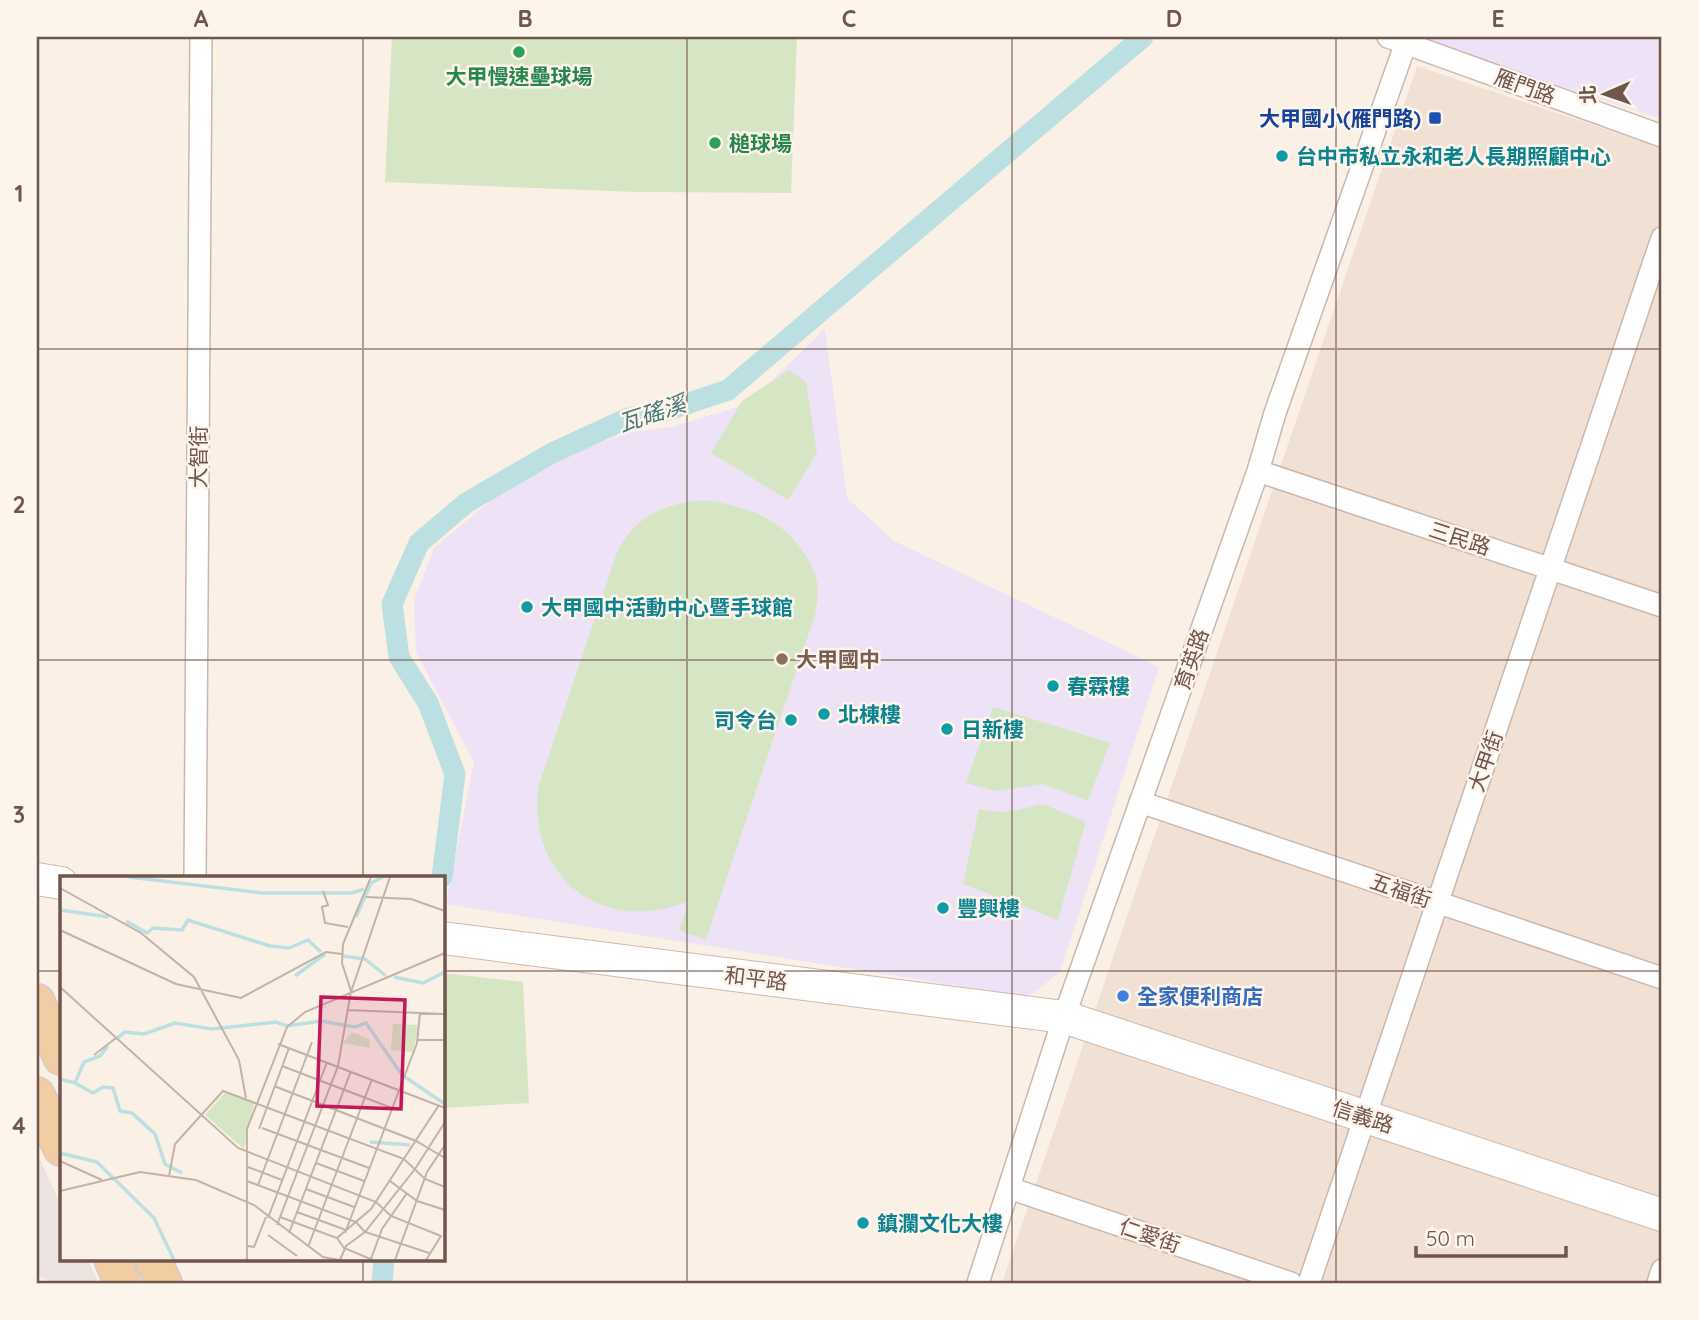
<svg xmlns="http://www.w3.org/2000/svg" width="1699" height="1320" font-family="Quicksand,'Noto Sans TC',sans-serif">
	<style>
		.residential { fill: #f1e1d5 }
		.industrial { fill: #eae3df }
		.education { fill: #ede2f6 }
		.green { fill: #d6e6c5 }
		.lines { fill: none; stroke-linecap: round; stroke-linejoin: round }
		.canal { stroke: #bce0e1; stroke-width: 21 }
		.street-casing { stroke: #cab7ad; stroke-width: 24 }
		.secondary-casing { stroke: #cfb9ae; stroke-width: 34 }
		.primary-casing { stroke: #d4ccca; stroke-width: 38 }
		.street { stroke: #fff; stroke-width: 21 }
		.secondary { stroke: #fff; stroke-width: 32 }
		.primary { stroke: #f2cda4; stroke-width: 35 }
		.grid { fill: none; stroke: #70564d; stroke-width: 2; stroke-opacity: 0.55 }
		.leisure-dot { fill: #2e9e5b; stroke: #fdf4eb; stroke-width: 2.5 }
		.transit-dot { fill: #1a4fb4; stroke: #fdf4eb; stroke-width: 2.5 }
		.culture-dot { fill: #0f9aa8; stroke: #fdf4eb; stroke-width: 2.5 }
		.education-dot { fill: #8d6e63; stroke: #fdf4eb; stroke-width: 2.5 }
		.shop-dot { fill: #3f7fe0; stroke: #fdf4eb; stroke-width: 2.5 }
		.labels { text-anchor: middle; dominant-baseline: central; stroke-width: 5; stroke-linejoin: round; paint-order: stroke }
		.leisure-label { font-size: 21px; font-weight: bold; fill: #27864d; stroke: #fdf4eb }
		.street-label { font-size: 21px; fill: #70564d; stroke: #fdf4eb }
		.transit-label { font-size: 21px; font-weight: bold; fill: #164399; stroke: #fdf4eb; text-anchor: end }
		.culture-label { font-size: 21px; font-weight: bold; fill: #0d838f; stroke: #fdf4eb; text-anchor: start }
		.education-label { font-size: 21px; font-weight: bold; fill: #785e54; stroke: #fdf4eb; text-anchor: start }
		.shop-label { font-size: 21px; font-weight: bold; fill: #366cbe; stroke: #fdf4eb; text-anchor: start }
		.water-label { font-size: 23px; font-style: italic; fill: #46777b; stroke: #fdf4eb }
		.inset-river { fill: none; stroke: #bce0e1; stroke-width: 3.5 }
		.inset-road { fill: none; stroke: #c3b2a9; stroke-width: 2 }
		.view { fill: #c2185b; fill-opacity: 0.15; stroke: #c2185b; stroke-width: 3.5 }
		.inset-edge { fill: none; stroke: #70564d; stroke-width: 3.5 }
		.neatline { fill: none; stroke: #70564d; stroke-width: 2.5 }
		.grid-label { font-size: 23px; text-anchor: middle; font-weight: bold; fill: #70564d }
	</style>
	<rect width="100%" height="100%" fill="#faf0e6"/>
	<path class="residential" d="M1417,66L1662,148V1283H1002Z"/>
	<path class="industrial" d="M37,1153L61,1205V1259H87L99,1283H55L37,1275Z"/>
	<path class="education" d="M1422,37H1662V119L1420,42Z
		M825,329L847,498L894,541L1159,667L1060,972L1028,997L446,904L474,762L416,652L414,600L434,548L501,492L585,447L633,432L672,427L748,404Z"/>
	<path class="green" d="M392,37H797L791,193L637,192L385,182Z
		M789,370L806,382L817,453L788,500L711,453L742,401Z
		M705,500C744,506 781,517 803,552C810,562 817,575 818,588C819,596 816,606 815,615L706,940L679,930L689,901C604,936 528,879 538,788L617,552C637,514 664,504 705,500Z
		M993,707L1110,743L1088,801L1043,784L996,791L966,783Z
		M1043,804L1086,822L1058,920L963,884L979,809C1008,815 1015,810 1043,804Z
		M443,973L523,982L529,1103L443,1108Z"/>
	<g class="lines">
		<path class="canal" d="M442,877L455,774L428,703L399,657L392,604L419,543L466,503L552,453L628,418L665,411L728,390L1143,37
			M382,1283L384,1259"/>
		<g class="street-casing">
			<path id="street" d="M1388,37L1662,136
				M1258,471L1662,606
				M1140,802L1662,978
				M195,877L201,37
				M1009,1188L1291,1283
				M978,1283L1064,1017L1258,471L1275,413L1408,37
				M1309,1283L1662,238
				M1658,1283L1662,1270"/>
		</g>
		<g class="secondary-casing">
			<path id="secondary" d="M37,879L61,883
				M443,938L1064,1017L1662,1215"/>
		</g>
		<g class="primary-casing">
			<path id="primary" d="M37,1002L61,1057
				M37,1095L61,1148
				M112,1259L122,1283
				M153,1259L164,1283"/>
		</g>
		<use href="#street" class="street"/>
		<use href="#secondary" class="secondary"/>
		<use href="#primary" class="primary"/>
	</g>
	<path class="grid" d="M363,37V877M687,37V1283M1012,37V1283M1336,37V1283M37,349H1662M37,660H1662M37,971H61M443,971H1662M363,1259V1283"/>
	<g class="leisure-dot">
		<circle cx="519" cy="52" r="7"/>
		<circle cx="715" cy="143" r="7"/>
	</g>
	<rect class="transit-dot" x="1428" y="111" width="14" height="14" rx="3.5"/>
	<g class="culture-dot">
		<circle cx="1282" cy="156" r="7"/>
		<circle cx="527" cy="607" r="7"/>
		<circle cx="1053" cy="686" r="7"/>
		<circle cx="824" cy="714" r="7"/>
		<circle cx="791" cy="720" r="7"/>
		<circle cx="947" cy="729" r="7"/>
		<circle cx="943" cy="908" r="7"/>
		<circle cx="863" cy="1223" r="7"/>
	</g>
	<circle class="education-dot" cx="782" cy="659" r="7"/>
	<circle class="shop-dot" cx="1123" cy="996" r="7"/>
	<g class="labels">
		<g class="leisure-label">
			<text x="519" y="76">大甲慢速壘球場</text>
			<text x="729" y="143" text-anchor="start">槌球場</text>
		</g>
		<g class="street-label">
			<text transform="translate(1525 86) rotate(20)">雁門路</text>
			<text transform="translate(198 457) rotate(-90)">大智街</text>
			<text transform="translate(1460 538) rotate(18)">三民路</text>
			<text transform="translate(1191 659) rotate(-71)">育英路</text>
			<text transform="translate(1485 761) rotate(-71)">大甲街</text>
			<text transform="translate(1401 890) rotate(19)">五福街</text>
			<text transform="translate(756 978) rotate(7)">和平路</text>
			<text transform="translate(1363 1116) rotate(18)">信義路</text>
			<text transform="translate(1150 1235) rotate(19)">仁愛街</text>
		</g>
		<g class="transit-label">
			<text x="1421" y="118">大甲國小(雁門路)</text>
		</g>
		<g class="culture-label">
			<text x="1296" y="156">台中市私立永和老人長期照顧中心</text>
			<text x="541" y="607">大甲國中活動中心暨手球館</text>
			<text x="1067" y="686">春霖樓</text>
			<text x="838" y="714">北棟樓</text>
			<text x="777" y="720" text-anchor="end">司令台</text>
			<text x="961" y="729">日新樓</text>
			<text x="957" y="908">豐興樓</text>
			<text x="877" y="1223">鎮瀾文化大樓</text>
		</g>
		<g class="education-label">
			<text x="796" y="659">大甲國中</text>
		</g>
		<g class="shop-label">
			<text x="1137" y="996">全家便利商店</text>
		</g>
		<g class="water-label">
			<text transform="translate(652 413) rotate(-18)">瓦磘溪</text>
		</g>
	</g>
	<g transform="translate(60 876)">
		<rect width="385" height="385" fill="#faf0e6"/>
		<path d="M333,148L359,149L353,176L331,174ZM292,156L309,163L310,172L283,167ZM165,217L194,227L184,273L145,239Z" fill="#d6e6c5"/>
		<path class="inset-river" d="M69,1L202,17H292L304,13M0,34L49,41M296,41L311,7L323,1M66,45L87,57L93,52L122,54L128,44L210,70L229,72L248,64L261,76M283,80L305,83L326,100M235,100L265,78M334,101L363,107L385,96M56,163L65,156L84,158L115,147L152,153L216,146L227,150L261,145L295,151L306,147L342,199L385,228M0,203L15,207L24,186L40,180L48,170M15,207L33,217L43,211L53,212L60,235L72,237L95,258L105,288L122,297M310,266L350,269M0,277L37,286L94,342L114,384"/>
		<path class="inset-road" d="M0,12L81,57L134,101L179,184L186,222M263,15L268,29L262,31L265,47L288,51M306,21L351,23L385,35M0,54L116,108L181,122L266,76L282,78M0,111L178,272L316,326L331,340L381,360L366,384M291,116L330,1M287,134L385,138M358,164H385M218,168L385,232M34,179L56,162M222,190L332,232M214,210L356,265L385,282M202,252L309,292M199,253L229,172M0,285L42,304M256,287L304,305M188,291L222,304M109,300L115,268L163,215L344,283L365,303L385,311M187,305L296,346L305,356L369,377M330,305L357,325L385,334M198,309L252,166M246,313L294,331M0,315L80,296L136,304L194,329L263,381L279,384M237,336L286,354M220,341L277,362L284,372L313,384M208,342L267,186M217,349L278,190L291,115L282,87L283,68L311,1M229,357L291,195M285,357L357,167L360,137M208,359L237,380M277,362L311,333L379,229M188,370L194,371L206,341M248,371L312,203M311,383L322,353L347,317M187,384V253L227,151L245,136L385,77M280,384L286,370L305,356L355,293L385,246M335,384L367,296L385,269"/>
		<path class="view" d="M261,121L345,124L341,233L257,230Z"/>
		<rect width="385" height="385" class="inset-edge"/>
	</g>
	<rect width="1699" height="1320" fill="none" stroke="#fdf4eb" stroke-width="77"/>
	<g transform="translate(1605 94) rotate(268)" stroke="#fdf4eb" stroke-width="5" paint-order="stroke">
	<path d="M0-5L12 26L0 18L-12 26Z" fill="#70564d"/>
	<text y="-10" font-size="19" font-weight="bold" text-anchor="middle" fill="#70564d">北</text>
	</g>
	<path d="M1416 1246v10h150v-10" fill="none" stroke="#70564d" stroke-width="3.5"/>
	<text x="1426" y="1246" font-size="21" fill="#70564d" stroke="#fdf4eb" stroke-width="5" paint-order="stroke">50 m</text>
	<rect x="38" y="38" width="1622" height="1244" class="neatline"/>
	<g class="grid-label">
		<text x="201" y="27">A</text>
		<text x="525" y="27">B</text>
		<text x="849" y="27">C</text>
		<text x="1174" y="27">D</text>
		<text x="1498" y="27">E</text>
		<text x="19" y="202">1</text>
		<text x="19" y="513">2</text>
		<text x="19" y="823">3</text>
		<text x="19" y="1134">4</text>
	</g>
</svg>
